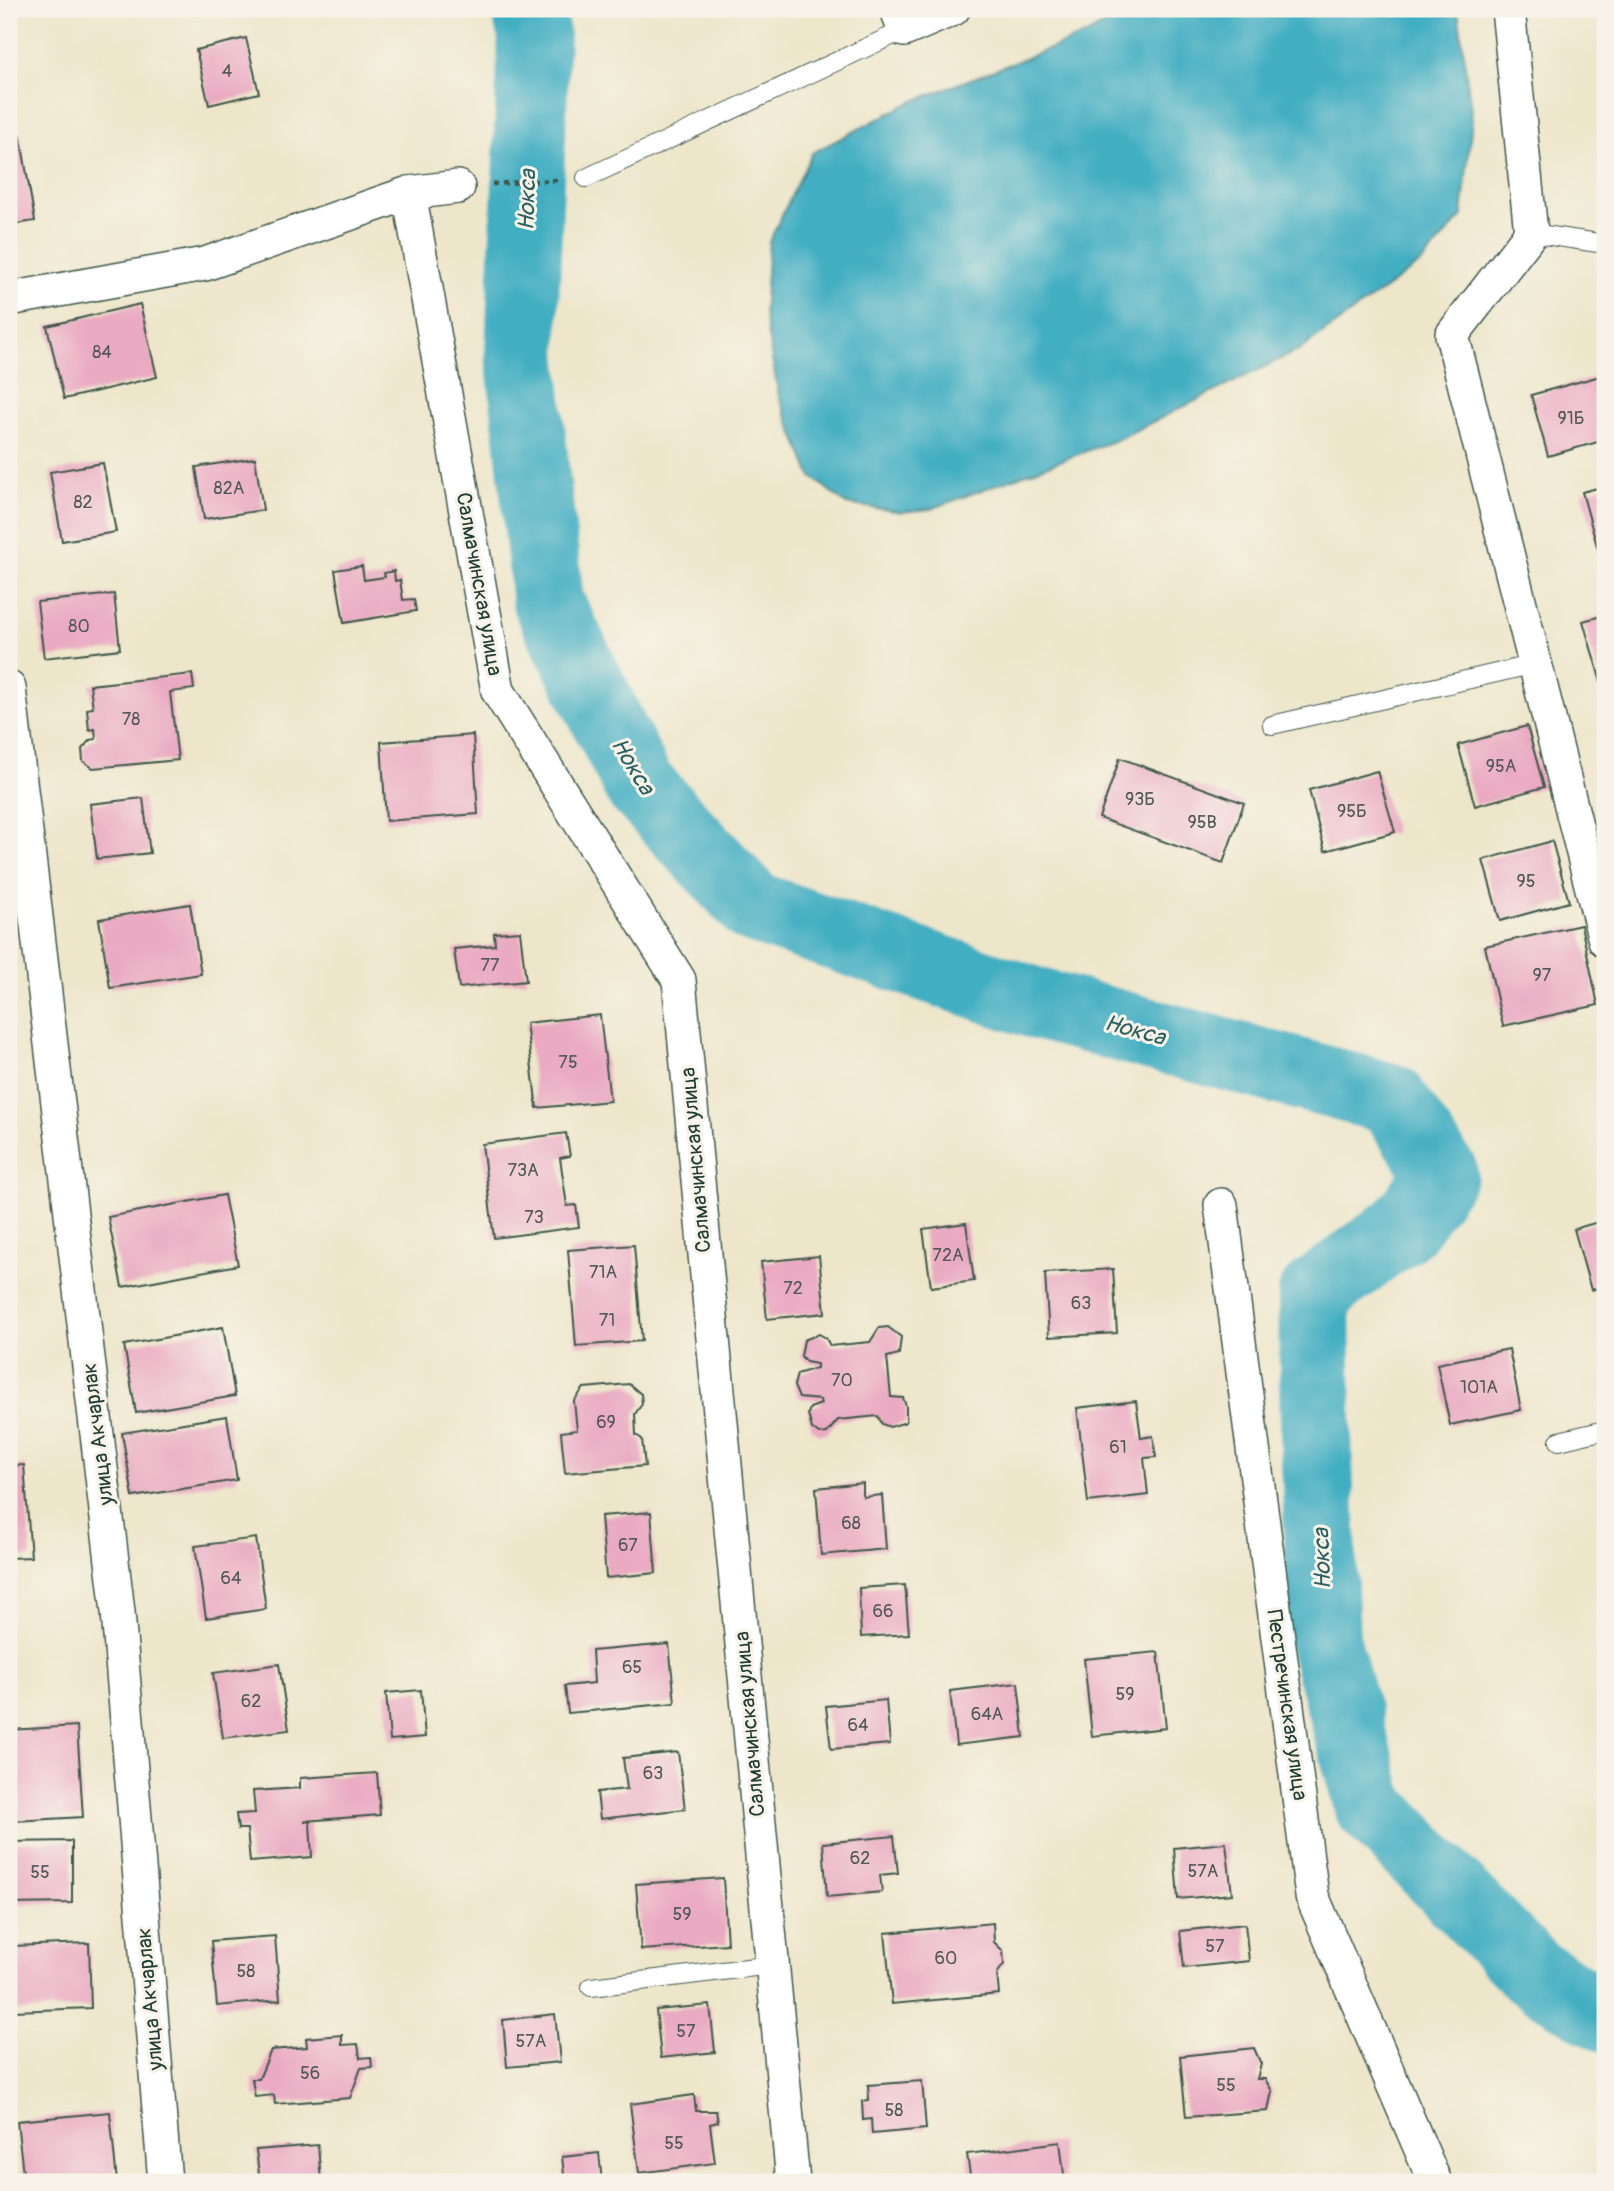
<svg xmlns="http://www.w3.org/2000/svg" width="1614" height="2191" font-family="Pangolin,sans-serif">
	<style>
		.water { fill: #43aec2; stroke: #31767b; stroke-width: 2 }
		.lines { fill: none; stroke-linecap: round; stroke-linejoin: round }
		.river { stroke: #43aec2; stroke-width: 72 }
		.building { fill: #eaaac2 }
		.lane-casing { stroke: #3e564a; stroke-width: 20 }
		.street-casing { stroke: #3e564a; stroke-width: 36 }
		.path { stroke: #3e564a; stroke-width: 4.5; stroke-dasharray: 5 5; stroke-linecap: butt }
		.lane { stroke: #fff; stroke-width: 18 }
		.street { stroke: #fff; stroke-width: 33 }
		.labels { text-anchor: middle; dominant-baseline: central; stroke-width: 6; stroke-linejoin: round; paint-order: stroke }
		.number-label { font-size: 18px; fill: #525858 }
		.street-label { font-size: 21px; fill: #1f3d34; stroke: #f7f3e8 }
		.water-label { font-size: 23px; font-style: italic; fill: #2a5f5f; stroke: #f7f3e8 }
	</style>
	<rect width="100%" height="100%" fill="#f7f3e8"/>
	<filter id="ink" filterUnits="userSpaceOnUse"><feTurbulence type="fractalNoise" baseFrequency=".0143" numOctaves="2"/><feDisplacementMap in="SourceGraphic" scale="14" xChannelSelector="R" yChannelSelector="G"/><feConvolveMatrix kernelMatrix="1 2 1 2 8 2 1 2 1" color-interpolation-filters="sRGB"/></filter>
	<filter id="wash" filterUnits="userSpaceOnUse"><feTurbulence type="fractalNoise" baseFrequency=".00686" numOctaves="4" result="noise"/><feDisplacementMap in="SourceGraphic" scale="28" xChannelSelector="R" yChannelSelector="G"/><feGaussianBlur stdDeviation="1.57" result="paint"/><feColorMatrix in="noise" values="0 0 0 0 0 0 0 0 0 0 0 0 0 0 0 0 0 1.4 0 .05"/><feComposite in="paint" operator="in"/></filter>
	<g filter="url(#wash)">
		<rect width="100%" height="100%" fill="#ede6ca"/>
		<path class="water" d="M1132,9H1458L1472,119L1462,216L1422,262L1301,349L1116,440L931,509L902,512L846,504L811,476L779,397L764,314L769,242L812,153L911,102L1088,34Z"/>
		<g class="lines">
			<path class="river" d="M527,9L534,34L521,354L548,602L639,785L753,907L1038,1004L1391,1099L1442,1173L1404,1227L1314,1294L1316,1436L1324,1639L1370,1806L1533,1973L1605,2016"/>
		</g>
		<g id="blocks">
			<path class="building" d="M246,38L259,93L209,105L196,50Z
				M20,134L35,221L9,225V136Z
				M140,304L157,377L64,399L47,326Z
				M1600,376L1605,396V440L1548,456L1531,395Z
				M255,458L263,510L204,519L196,467Z
				M103,463L116,532L62,541L50,472Z
				M1605,486V552L1599,553L1582,492Z
				M362,566L364,580L385,577L384,573L394,571L395,581L400,580L403,600L414,599L416,611L344,623L335,570Z
				M114,594L120,649L44,658L37,602Z
				M1605,615V681L1601,682L1583,621Z
				M192,674L194,689L170,692L178,760L93,768L83,761L82,749L90,740L96,739L95,729L89,730L87,709L93,708L90,685Z
				M1527,726L1544,787L1475,806L1458,745Z
				M473,735L478,814L386,821L381,742Z
				M1120,758L1244,803L1223,863L1099,818Z
				M1377,771L1395,832L1325,851L1309,790Z
				M143,798L150,853L97,859L90,804Z
				M1552,841L1569,902L1500,921L1483,860Z
				M190,904L201,974L110,988L99,919Z
				M1581,925L1598,1005L1503,1026L1485,946Z
				M520,931L526,981L459,988L454,949L495,945L494,933Z
				M600,1015L610,1101L537,1108L526,1023Z
				M566,1133L570,1156L560,1158L567,1206L576,1205L579,1227L494,1238L482,1144Z
				M224,1195L238,1265L122,1287L108,1217Z
				M1605,1220V1286L1591,1290L1574,1229Z
				M966,1223L974,1281L931,1287L923,1229Z
				M634,1245L642,1341L576,1346L568,1250Z
				M819,1256L825,1313L767,1319L761,1262Z
				M1113,1269L1117,1333L1049,1337L1045,1273Z
				M223,1327L235,1396L136,1413L124,1345Z
				M888,1327L901,1337L899,1354L887,1357L891,1397L903,1398L906,1406V1422L890,1427L882,1424L878,1416L838,1420L827,1433L819,1434L812,1429L808,1414L810,1408L821,1404L820,1400L799,1398L794,1386L797,1374L817,1368V1364L806,1362L801,1356L804,1340L819,1334L826,1338L830,1346L870,1342L879,1328Z
				M1509,1349L1521,1410L1450,1425L1437,1364Z
				M629,1384L641,1394L642,1404L635,1414L636,1435L642,1439L645,1466L565,1473L561,1432L577,1430L574,1401L584,1388Z
				M1136,1401L1141,1438L1153,1436L1156,1457L1144,1458L1148,1495L1088,1502L1077,1408Z
				M227,1416L237,1480L133,1497L122,1433Z
				M24,1465L31,1557L9,1558V1466Z
				M863,1483V1497L882,1495L886,1549L821,1555L816,1488Z
				M651,1512L656,1573L606,1578L601,1516Z
				M256,1538L266,1609L206,1618L195,1546Z
				M905,1585L909,1634L861,1637L859,1588Z
				M669,1644L675,1703L568,1713L565,1686L594,1683L592,1651Z
				M1158,1652L1166,1728L1092,1736L1084,1659Z
				M279,1664L289,1730L223,1738L213,1673Z
				M1018,1683L1024,1737L956,1745L950,1691Z
				M421,1690L425,1737L390,1740L386,1693Z
				M886,1700L890,1744L831,1749L826,1706Z
				M77,1726L83,1817L15,1821L9,1730Z
				M678,1752L685,1809L600,1819L597,1792L627,1789L623,1758Z
				M377,1773L380,1815L304,1821L310,1822L312,1857L250,1862L247,1829H238L236,1814L255,1813L253,1791L300,1788V1778Z
				M894,1836L898,1873L880,1875L882,1892L827,1897L823,1843Z
				M72,1841V1903L9,1904V1842Z
				M1226,1843L1232,1894L1178,1899L1174,1848Z
				M723,1878L727,1944L641,1950L636,1884Z
				M993,1923L994,1942L1003,1951L1004,1964L997,1974L999,1994L892,2004L885,1933Z
				M1245,1924L1249,1961L1184,1968L1180,1931Z
				M275,1936L280,2000L217,2006L211,1941Z
				M89,1943L91,2008L14,2011L12,1946Z
				M710,2005L715,2052L661,2058L656,2010Z
				M555,2014L560,2062L507,2067L503,2020Z
				M342,2035V2045L358,2044L360,2058L371,2057L372,2067L361,2068L350,2098L275,2104L274,2095L255,2097L252,2079H259L271,2050L307,2047L306,2038Z
				M1254,2048L1261,2064L1257,2079H1265L1272,2091L1268,2111L1186,2117L1180,2056Z
				M922,2081L926,2129L872,2134L871,2119L863,2120L862,2101L869,2100L868,2085Z
				M694,2095L696,2111H716L718,2122L710,2124L715,2163L639,2173L630,2104Z
				M110,2112L117,2182H24L17,2121Z
				M1060,2142L1065,2182H971L967,2154Z
				M318,2145L321,2182H260L256,2150Z
				M599,2153L602,2182H565L562,2157Z"/>
		</g>
	</g>
	<g filter="url(#ink)">
		<use href="#blocks" fill-opacity="0" stroke="#3e564a" stroke-width="2"/>
		<g class="lines">
			<g class="lane-casing">
				<path id="lane" d="M586,178L904,30
					M1531,233L1605,244
					M1272,725L1535,664
					M1559,1441L1605,1430
					M591,1987L772,1965"/>
			</g>
			<g class="street-casing">
				<path id="street" d="M897,9L904,30L953,9
					M1508,9L1531,233L1452,335L1605,940
					M409,193L498,691L679,980L793,2182
					M9,299L205,264L409,193L458,187
					M9,688L118,1612L165,2182
					M1221,1205L1312,1896L1435,2182"/>
			</g>
			<path class="path" d="M492,184L557,180"/>
			<use href="#lane" class="lane"/>
			<use href="#street" class="street"/>
		</g>
	</g>
	<g class="labels">
		<g class="number-label">
			<text x="227" y="71">4</text>
			<text x="102" y="352">84</text>
			<text x="1571" y="418">91Б</text>
			<text x="229" y="488">82А</text>
			<text x="83" y="502">82</text>
			<text x="79" y="626">80</text>
			<text x="131" y="719">78</text>
			<text x="1501" y="766">95А</text>
			<text x="1140" y="799">93Б</text>
			<text x="1352" y="811">95Б</text>
			<text x="1202" y="822">95В</text>
			<text x="1526" y="881">95</text>
			<text x="490" y="965">77</text>
			<text x="1542" y="975">97</text>
			<text x="568" y="1062">75</text>
			<text x="523" y="1170">73А</text>
			<text x="534" y="1217">73</text>
			<text x="948" y="1255">72А</text>
			<text x="603" y="1272">71А</text>
			<text x="793" y="1288">72</text>
			<text x="1081" y="1303">63</text>
			<text x="607" y="1320">71</text>
			<text x="842" y="1380">70</text>
			<text x="1479" y="1387">101А</text>
			<text x="606" y="1422">69</text>
			<text x="1118" y="1447">61</text>
			<text x="851" y="1523">68</text>
			<text x="628" y="1545">67</text>
			<text x="231" y="1578">64</text>
			<text x="883" y="1611">66</text>
			<text x="632" y="1667">65</text>
			<text x="1125" y="1694">59</text>
			<text x="251" y="1701">62</text>
			<text x="987" y="1714">64А</text>
			<text x="858" y="1725">64</text>
			<text x="653" y="1773">63</text>
			<text x="860" y="1858">62</text>
			<text x="1203" y="1871">57А</text>
			<text x="40" y="1872">55</text>
			<text x="682" y="1914">59</text>
			<text x="1215" y="1946">57</text>
			<text x="946" y="1958">60</text>
			<text x="246" y="1971">58</text>
			<text x="686" y="2031">57</text>
			<text x="531" y="2041">57А</text>
			<text x="310" y="2073">56</text>
			<text x="1226" y="2085">55</text>
			<text x="894" y="2110">58</text>
			<text x="674" y="2143">55</text>
		</g>
		<g class="street-label">
			<text transform="translate(479 584) rotate(80)">Салмачинская улица</text>
			<text transform="translate(696 1160) rotate(-95)">Салмачинская улица</text>
			<text transform="translate(98 1434) rotate(-97)">улица Акчарлак</text>
			<text transform="translate(1287 1705) rotate(82)">Пестречинская улица</text>
			<text transform="translate(750 1724) rotate(-95)">Салмачинская улица</text>
			<text transform="translate(150 1999) rotate(-95)">улица Акчарлак</text>
		</g>
		<g class="water-label">
			<text transform="translate(527 200) rotate(-88)">Нокса</text>
			<text transform="translate(633 766) rotate(59)">Нокса</text>
			<text transform="translate(1135 1030) rotate(15)">Нокса</text>
			<text transform="translate(1322 1559) rotate(-92)">Нокса</text>
		</g>
	</g>
	<rect width="1614" height="2191" fill="none" stroke="#f7f3e8" stroke-width="35"/>
</svg>
